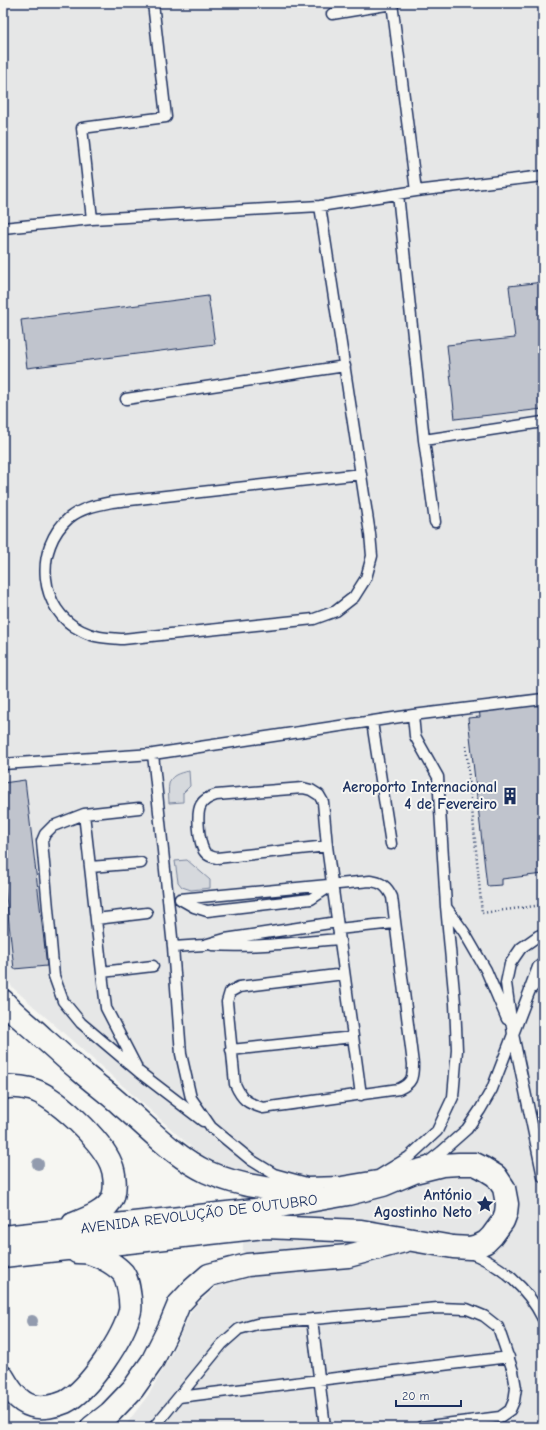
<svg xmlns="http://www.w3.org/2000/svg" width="546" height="1430" font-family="'Comic Neue',sans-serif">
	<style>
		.built { fill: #e6e7e7 }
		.grass { fill: #d6d9dd; stroke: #78849e }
		.building { fill: #c0c4cd; stroke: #1b2f5e }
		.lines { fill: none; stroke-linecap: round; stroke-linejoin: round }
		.service-casing { stroke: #1b2f5e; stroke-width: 13 }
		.primary-casing { stroke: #1b2f5e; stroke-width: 25 }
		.path { stroke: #1b2f5e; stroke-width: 2.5; stroke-dasharray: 1 3; stroke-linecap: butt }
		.service { stroke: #f6f6f2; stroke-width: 10 }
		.primary { stroke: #f6f6f2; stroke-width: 22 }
		.tree { fill: #929bae }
		.labels { text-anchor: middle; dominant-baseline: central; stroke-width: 4; stroke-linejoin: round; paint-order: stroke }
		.poi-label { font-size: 15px; font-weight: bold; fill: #1b2f5e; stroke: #f6f6f2; text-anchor: end }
		.street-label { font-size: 15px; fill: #1b2f5e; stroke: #f6f6f2 }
	</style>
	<rect width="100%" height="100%" fill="#f6f6f2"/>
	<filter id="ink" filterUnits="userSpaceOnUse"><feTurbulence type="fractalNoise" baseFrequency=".025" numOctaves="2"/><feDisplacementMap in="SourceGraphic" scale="8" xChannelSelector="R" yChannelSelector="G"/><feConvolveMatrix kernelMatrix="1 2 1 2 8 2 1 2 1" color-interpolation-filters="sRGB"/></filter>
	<g filter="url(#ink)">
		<path class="built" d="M3,3H543V1427H124L149,1394L171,1355L193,1308L220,1284L244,1275L240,1171L218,1163L198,1153L12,987L7,978L3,966Z"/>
		<path class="grass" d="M189,771L190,786L183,793V802L169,803C168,783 166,775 189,771Z
			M187,860L210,880V888L191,890L182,887L178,882L175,861Z"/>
		<path class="building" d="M543,282V409L455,419L447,345L515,338L509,286Z
			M208,296L215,344L27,368L21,320Z
			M543,701V874L502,879V885L487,886L468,718L480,717L479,708Z
			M25,780L47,966L14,969L3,869V783Z"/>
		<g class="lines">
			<g class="service-casing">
				<path id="service" d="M392,3L416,191
					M332,14L392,4
					M398,194L424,440L543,422
					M320,206L370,534L372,556L366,578L354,597L336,611L314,619L123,639C109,638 95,638 82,631C38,610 34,548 69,518C81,508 97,505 112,502L361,474
					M92,219L82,128L166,117L153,3
					M3,228L92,219L320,206L416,191L543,176
					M126,399L345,366
					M424,440L435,522
					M372,722L391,844
					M153,754L173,947L181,1054L191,1098L211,1127L251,1160L274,1174L307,1183L342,1182L378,1176L409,1157L437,1131L453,1097L457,1050L455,1003L446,906L438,777L415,736L413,715
					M3,764L153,754L413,715L543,699
					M139,808L84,814L53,826L45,834L42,841L54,976L63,1001L81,1023L139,1072L203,1121
					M84,814L106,1008L136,1066
					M327,846L217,858C212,857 207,856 204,851C199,842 196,813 201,805C204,799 210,797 216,795L303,788L311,790L319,795L323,802L327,846L361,1095
					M90,867L141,863
					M180,899L370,881C381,882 387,886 392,897L413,1064C413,1078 412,1083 399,1089L263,1108C247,1103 242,1100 235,1084L227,1002L230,992L239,987L344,974
					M180,899L194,907L207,911L311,899L332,885
					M446,907L464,932L486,970L507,1019
					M96,919L147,913
					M338,929L394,923
					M543,934L538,936L521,948L510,964L506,983L513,1034L543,1177
					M212,945C253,948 298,942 339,939
					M173,947L204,945L225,939L337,922
					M102,972L153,966
					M530,988L538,967L543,963
					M231,1050L353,1037
					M427,1163L441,1152L467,1129L480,1110L492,1089L530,990L543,977
					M468,1252C500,1264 528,1288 543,1319
					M312,1319L325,1427
					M179,1397L509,1357
					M154,1427L222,1344L239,1329L257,1324L438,1308L467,1309L484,1316L498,1327L513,1371L516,1388L514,1401L510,1410L500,1417L421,1427"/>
			</g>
			<g class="primary-casing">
				<path id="primary" d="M3,1001C15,1015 30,1025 43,1038C55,1048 65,1058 77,1068C91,1081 107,1092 121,1105C149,1128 173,1156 207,1172C240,1187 277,1191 313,1191
					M3,1088C11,1086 22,1087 30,1089C54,1094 102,1141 111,1164C115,1173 116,1188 113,1197C107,1212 86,1219 73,1224
					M3,1237L263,1209L348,1194L383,1185L414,1172L442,1165L459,1164H475L483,1168L496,1176L504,1188L507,1204L506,1213L503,1221L492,1236L486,1242L478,1246L470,1248L453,1247L361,1231L265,1227L3,1256
					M3,1377C10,1389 18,1402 32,1406C42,1409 56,1406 65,1402C89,1390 124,1337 130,1311C131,1308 130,1303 130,1299C129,1291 128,1280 123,1273C116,1265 102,1257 92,1254C88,1252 82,1252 77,1252
					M92,1427L110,1413L133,1389L152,1362L169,1328L179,1304L193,1289L209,1275L247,1265L348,1256L404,1241"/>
			</g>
			<path class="path" d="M466,746L482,913L543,905"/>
			<use href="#service" class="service"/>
			<use href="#primary" class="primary"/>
		</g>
		<g class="tree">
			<circle cx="38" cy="1164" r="6"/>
			<circle cx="32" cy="1321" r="6"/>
		</g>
	</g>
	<defs>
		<g id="building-bare" transform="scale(1.38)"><path d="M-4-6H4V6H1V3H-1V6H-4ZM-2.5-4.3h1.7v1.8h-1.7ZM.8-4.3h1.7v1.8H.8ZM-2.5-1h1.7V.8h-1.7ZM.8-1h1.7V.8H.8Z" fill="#1b2f5e" stroke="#f6f6f2" stroke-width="2.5" paint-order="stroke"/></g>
		<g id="sight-bare" transform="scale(1.38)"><path d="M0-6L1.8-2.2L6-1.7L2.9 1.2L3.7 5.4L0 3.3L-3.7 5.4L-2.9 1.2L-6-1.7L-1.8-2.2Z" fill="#1b2f5e" stroke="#f6f6f2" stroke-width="2.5" paint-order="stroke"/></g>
	</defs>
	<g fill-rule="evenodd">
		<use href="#building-bare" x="510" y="796"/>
		<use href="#sight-bare" x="485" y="1204"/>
	</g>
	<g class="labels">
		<g class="poi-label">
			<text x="497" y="787">Aeroporto Internacional<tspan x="497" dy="17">4 de Fevereiro</tspan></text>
			<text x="472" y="1195">António<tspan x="472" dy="17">Agostinho Neto</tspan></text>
		</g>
		<g class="street-label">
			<text transform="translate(199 1214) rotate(-7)">AVENIDA REVOLUÇÃO DE OUTUBRO</text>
		</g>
	</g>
	<rect width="546" height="1430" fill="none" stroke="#f6f6f2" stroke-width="16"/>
	<rect x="8" y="8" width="530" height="1414" fill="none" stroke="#1b2f5e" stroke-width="1.5" filter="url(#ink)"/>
	<path d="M396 1400v6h65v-6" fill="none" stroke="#1b2f5e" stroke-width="2"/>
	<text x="402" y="1400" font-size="12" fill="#1b2f5e" stroke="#f6f6f2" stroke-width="3" paint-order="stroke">20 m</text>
</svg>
